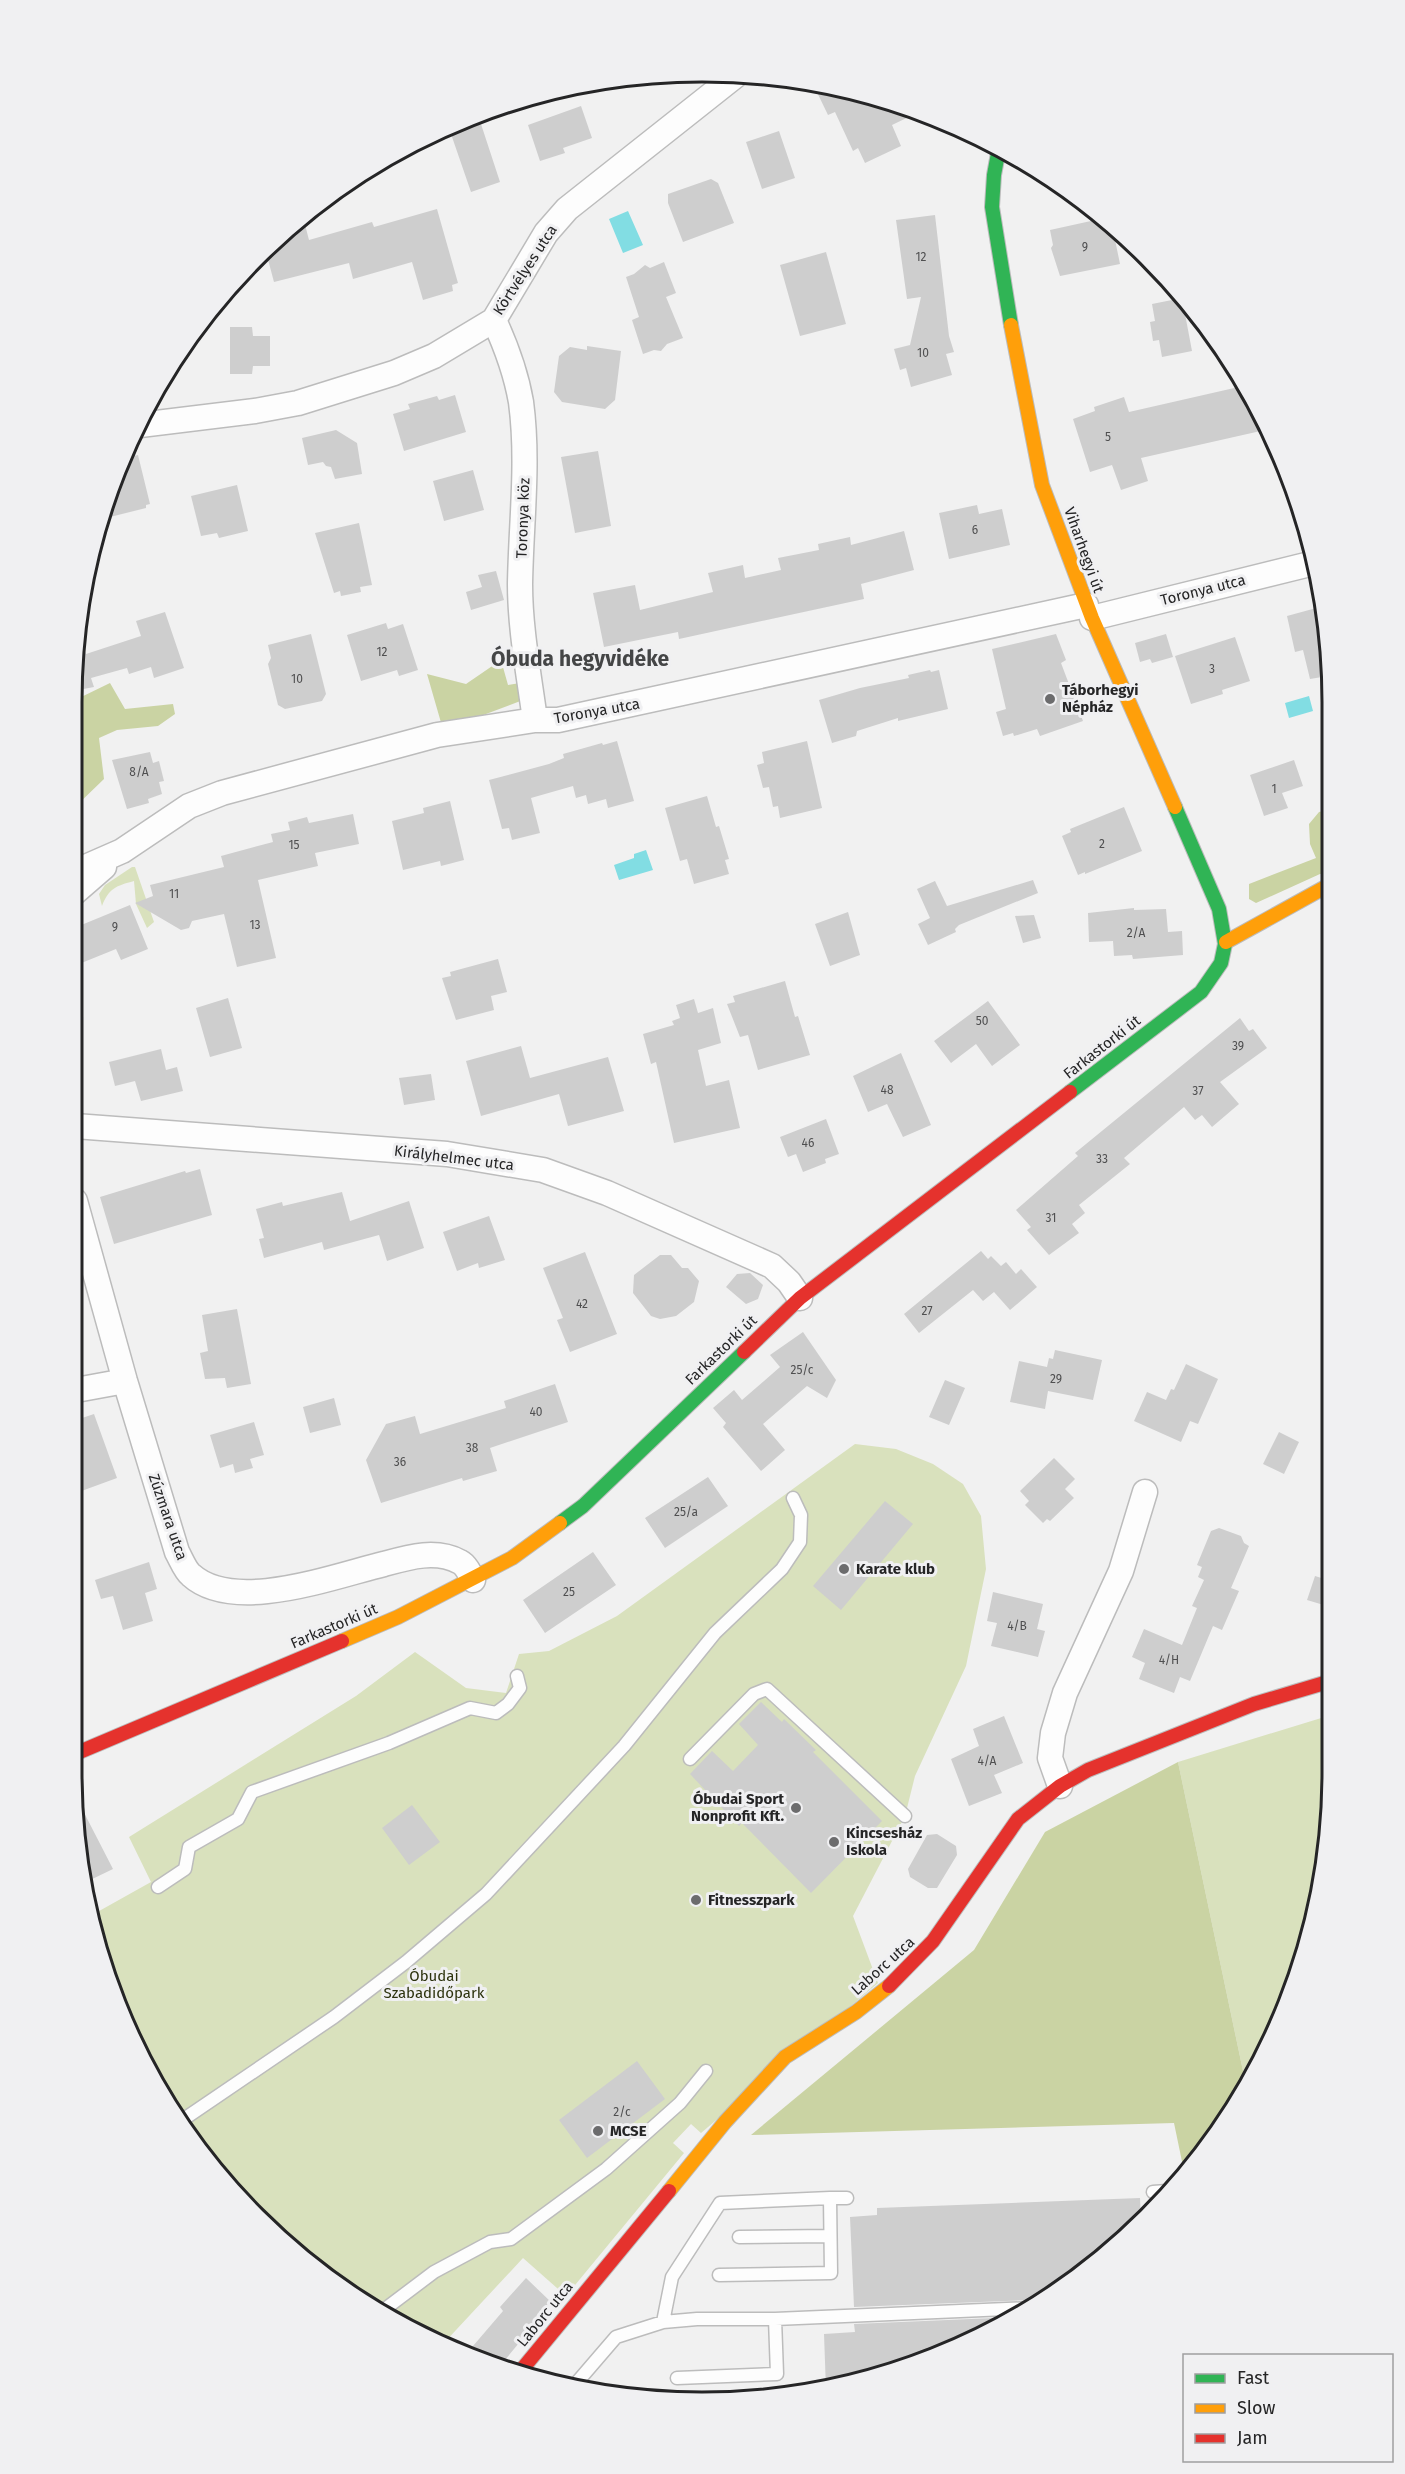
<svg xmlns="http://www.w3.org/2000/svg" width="1405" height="2474" font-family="'Fira Sans',sans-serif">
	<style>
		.green { fill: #d9e1bd }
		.forest { fill: #cad3a3 }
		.water { fill: #82dde3 }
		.building { fill: #cecece }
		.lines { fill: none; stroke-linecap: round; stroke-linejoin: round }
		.lane-casing { stroke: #bcbcbc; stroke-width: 15 }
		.street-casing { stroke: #bcbcbc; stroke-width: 27 }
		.fast-casing { stroke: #bcbcbc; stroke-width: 16 }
		.slow-casing { stroke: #bcbcbc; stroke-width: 16 }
		.jam-casing { stroke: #bcbcbc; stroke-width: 16 }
		.lane { stroke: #fdfdfd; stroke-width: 12 }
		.street { stroke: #fdfdfd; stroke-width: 24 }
		.fast { stroke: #30b455; stroke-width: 14 }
		.slow { stroke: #ff9f0a; stroke-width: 14 }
		.jam { stroke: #e5322d; stroke-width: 14 }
		.poi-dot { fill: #6c6c6d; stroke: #f0f0f2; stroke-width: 2 }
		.labels { text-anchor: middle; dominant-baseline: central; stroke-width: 6; stroke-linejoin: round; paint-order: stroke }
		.number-label { font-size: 12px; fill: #4f4f50 }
		.street-label { font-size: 15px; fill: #252526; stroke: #f0f0f2 }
		.poi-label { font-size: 15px; font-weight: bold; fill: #252526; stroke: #f0f0f2; text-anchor: start }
		.park-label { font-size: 15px; fill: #2c320d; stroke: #f0f0f2 }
		.district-label { font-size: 21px; font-weight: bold; fill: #444546; stroke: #f0f0f2 }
		.rim { fill: none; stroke: #252526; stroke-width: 3 }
	</style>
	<rect width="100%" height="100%" fill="#f1f1f1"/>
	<path class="green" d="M132,867H135L154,922L147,928L136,904L134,881C116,886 109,888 102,906L99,894L105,885Z
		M855,1444L896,1449L933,1464L963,1484L981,1516L986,1569L966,1666L915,1776L905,1816L853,1916L878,1983L701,2133L691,2124L673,2143L684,2153L566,2296L523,2258L443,2344L424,2337L352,2296L257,2218L202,2155L137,2051L105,1974L92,1915L151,1882L129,1837L356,1696L415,1652L466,1688L506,1693L519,1654L549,1651L617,1616Z
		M1331,1715L1332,1812L1300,1974L1247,2090L1178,1762Z"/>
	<path class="forest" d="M501,660L508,685L520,683L523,700L470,720L442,726L427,674L466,684Z
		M110,683L125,709L173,704L175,714L158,726L117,730L99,738L104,779L74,808V788L81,774L74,734L73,701Z
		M1328,810V825L1326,827L1324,836L1328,850L1329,874H1320L1256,903L1249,899V884L1316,858L1310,844L1309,824L1319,812Z
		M1178,1762L1247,2090L1185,2176L1174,2123L751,2135L974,1950L1045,1832Z"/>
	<path class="water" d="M628,211L643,245L623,253L609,219Z
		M1309,696L1313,711L1289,718L1285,703Z
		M646,850L653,870L619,880L614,865L634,858V854Z"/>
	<path class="building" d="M813,84L905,106L919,112L892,125L901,146L865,163L858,148L853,151L835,112L828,115Z
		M581,106L592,138L563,148L565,153L540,161L528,125Z
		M481,124L500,182L471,192L451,134Z
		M779,131L795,178L762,189L746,142Z
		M711,179L718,183L734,223L683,242L668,203V194Z
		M437,209L458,283L452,285L453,291L423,300L412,262L353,279L349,263L274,282L266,252L303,217L309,240L372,222L374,227Z
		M935,215L949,336L954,352L946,354L952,375L911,387L906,368L900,370L894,349L910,345L921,297L907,299L896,220Z
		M1100,219L1113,230L1120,264L1060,276L1051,248L1053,245L1050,230Z
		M826,252L846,324L800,336L780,265Z
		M664,262L676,293L666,297L683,338L667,344L661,351L654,350L643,354L632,320L639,317L626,277L634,274L645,265L650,268Z
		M1182,298L1192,351L1162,357L1159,340L1153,341L1150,322L1155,321L1152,304Z
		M230,327H252L253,336H270V366H253L252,374H230Z
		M587,346L621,351L615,400L605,409L562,402L554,392L559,356L570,347L587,350Z
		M1243,386L1265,430L1141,458L1148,481L1121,490L1112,465L1090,472L1073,419L1095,411L1094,407L1124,397L1129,412Z
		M455,395L466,432L404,451L393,414L410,409L408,404L437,396L439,400Z
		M336,430L357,443L362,474L335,479L331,467L326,466L323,462L308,465L302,438Z
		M598,451L611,526L575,533L561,457Z
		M138,455L150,504L146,505V508L102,519L105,500L124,458Z
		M473,470L484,510L444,521L433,481Z
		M237,485L248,531L219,538L217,533L201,536L191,496Z
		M977,505L979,514L1002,509L1010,545L949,559L939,513Z
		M359,523L372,585L360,587L361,592L341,596L340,591L334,593L315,533Z
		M904,531L914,570L861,584L864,599L679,639L678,632L604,647L593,593L635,585L640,610L713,592L708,573L743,565L745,578L781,570L778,558L819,550L818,544L850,537L851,545Z
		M496,571L504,600L471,610L466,592L482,587L478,575Z
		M1320,607L1328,644V676L1310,679L1303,650L1295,652L1287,616Z
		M165,612L184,668L154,678L151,667L129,674L127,668L91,678L94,687L73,691V662L79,634L81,633L86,654L141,636L136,621Z
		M386,623L388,629L403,624L418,670L399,676L397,670L361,681L347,635Z
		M311,634L326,694L322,701L285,709L278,705L268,664L271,658L268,645Z
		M1056,634L1066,660L1061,663L1083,721L1040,736L1037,729L1014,736L1013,733L1003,736L996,712L1006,709L992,649Z
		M1166,634L1173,657L1152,663L1150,659L1140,662L1135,643Z
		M1235,637L1250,681L1222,690L1223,694L1191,704L1175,656Z
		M930,670L931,672L939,670L948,709L898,721V718L857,731L856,736L832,743L819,700L860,688L909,678L908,675Z
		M617,741L634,801L608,808L606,799L588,804L586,795L576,798L573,786L531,798L540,833L512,840L509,828L502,829L489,780L549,764L564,758L563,754L602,743L603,745Z
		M807,741L822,808L780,818L778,806L773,807L769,787L763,788L757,765L764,763L762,752Z
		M150,752L153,763L159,761L164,781L159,782L162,794L148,799L149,803L127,809L112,760Z
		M1294,760L1303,786L1282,793L1288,808L1264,816L1250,775Z
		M707,796L716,827L719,826L729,859L725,860L729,874L694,884L687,859L680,861L665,808Z
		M450,801L464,860L441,866L440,861L403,870L392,821L424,813L423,808Z
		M1124,807L1142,851L1085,874V872L1078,875L1062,836L1071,832L1070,829Z
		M353,814L359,844L315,853L318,866L258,880L276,958L237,967L224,914L192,921L189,928L181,930L135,903L153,896L150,885L224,867L221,856L273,842L271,834L290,830L288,822L307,817L309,823Z
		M1033,880L1038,893L959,925L955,929L956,932L928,945L918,924L930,918L917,889L935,881L947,906Z
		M130,905L148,949L121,960L116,949L74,966V928Z
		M1134,908V910L1166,909L1168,932L1182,931L1183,955L1133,959L1132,955L1114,956L1113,941L1089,942L1088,913Z
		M848,912L860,955L830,966L815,924Z
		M1034,915L1041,938L1023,943L1015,916Z
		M498,959L507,992L491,996L494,1010L456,1020L442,978L451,976L450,972Z
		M785,981L795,1017L798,1016L810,1055L758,1070L748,1035L740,1037L727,1004L735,1002L733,996Z
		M228,998L242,1048L210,1057L196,1008Z
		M694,999L698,1013L713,1008L721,1043L698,1050L706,1086L729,1080L740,1128L674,1143L656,1062L651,1064L643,1034L674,1025L672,1021L680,1018L676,1005Z
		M988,1001L1020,1045L992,1066L976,1044L951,1063L934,1041Z
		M1240,1018L1249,1031L1253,1029L1267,1048L1220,1082L1239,1104L1212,1127L1202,1115L1195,1120L1184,1107L1124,1158L1130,1164L1079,1205L1085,1213L1072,1224L1079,1233L1049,1255L1027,1230L1031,1227L1016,1210L1078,1156L1075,1153Z
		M521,1046L530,1078L608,1057L624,1111L568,1126L559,1094L481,1116L466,1061Z
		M161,1049L166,1070L177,1067L183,1091L141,1101L135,1081L115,1086L109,1062Z
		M901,1053L931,1125L903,1137L887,1104L868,1112L853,1076Z
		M431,1074L435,1100L404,1105L399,1078Z
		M826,1119L839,1154L825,1159L826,1163L803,1172L796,1154L788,1157L780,1137Z
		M200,1169L212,1215L114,1244L100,1197L185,1171L186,1173Z
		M342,1192L350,1221L409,1201L424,1248L387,1261L379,1235L324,1250L322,1242L264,1258L259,1239L264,1238L256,1209L282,1202L283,1206Z
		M489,1216L505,1260L479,1268L478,1263L457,1271L443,1232Z
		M981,1251L988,1259L991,1256L1001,1266L1006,1262L1016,1274L1021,1269L1037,1287L1010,1310L994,1292L983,1301L973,1290L919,1333L904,1314Z
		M585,1252L617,1334L570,1352L557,1320L563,1318L543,1268Z
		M660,1255H671L682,1268H688L699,1281L694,1302L676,1316L660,1319L651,1316L633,1293L634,1275Z
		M750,1273L763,1285L758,1299L746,1304L726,1287L737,1274Z
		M237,1309L251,1384L227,1388L225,1378L205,1379L200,1353L208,1351L202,1315Z
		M803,1332L836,1380L827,1398L807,1386L763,1424L785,1450L761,1471L723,1427L726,1423L713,1408L734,1390L742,1400L780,1367L770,1355Z
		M1055,1350L1102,1360L1093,1400L1048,1391L1045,1409L1010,1402L1019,1361L1047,1367L1049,1358L1053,1359Z
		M1186,1364L1218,1379L1198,1424L1190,1421L1181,1442L1134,1421L1147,1392L1166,1400L1171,1389L1174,1390Z
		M945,1380L965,1388L949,1425L929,1417Z
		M555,1384L568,1422L490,1448L497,1471L463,1481L462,1478L381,1503L366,1460L386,1424L415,1416L420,1434L506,1408L504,1401Z
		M334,1398L341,1425L310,1433L303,1407Z
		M94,1414L117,1478L76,1493V1420Z
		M254,1422L264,1455L250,1459L253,1468L235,1473L233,1464L220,1468L210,1435Z
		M1279,1432L1299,1442L1284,1474L1263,1464Z
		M1054,1458L1075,1479L1065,1489L1074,1498L1050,1521L1047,1519L1043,1523L1025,1505L1029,1501L1020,1491Z
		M708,1477L728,1506L665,1548L645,1518Z
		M885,1501L913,1524L841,1610L813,1586Z
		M1219,1528L1241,1536L1244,1543L1249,1546L1231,1588L1239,1591L1222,1630L1213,1626L1190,1681L1180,1677L1174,1693L1139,1679L1145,1663L1132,1657L1144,1629L1182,1645L1197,1608L1192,1606L1204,1580L1198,1577L1202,1567L1197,1565L1211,1531Z
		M593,1552L616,1585L545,1633L523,1600Z
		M149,1562L157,1589L145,1593L153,1621L123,1630L113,1596L101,1599L95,1580Z
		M1315,1576L1331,1581V1594L1327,1606L1307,1600Z
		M993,1592L1043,1604L1037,1629L1045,1631L1038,1657L991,1646L997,1623L987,1621Z
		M761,1702L782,1722L784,1719L816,1750L813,1752L882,1821L811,1893L742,1823L739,1826L690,1774L712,1751L733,1771L758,1745L739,1724Z
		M1004,1716L1023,1763L994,1775L1002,1793L969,1806L951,1759L979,1746L973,1729Z
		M77,1799L113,1869L84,1883L77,1854Z
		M412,1805L440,1842L409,1865L382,1828Z
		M937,1834L956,1846L957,1855L937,1888H928L910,1877L908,1869L927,1835Z
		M637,2061L665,2099L587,2158L559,2120Z
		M1140,2198L1141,2223L1118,2246L1038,2303L1031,2300L854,2307L850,2217L877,2215V2208Z
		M526,2278L552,2303L500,2366L467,2353L503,2311L500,2307Z
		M1019,2317L943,2354L826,2390L824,2334L855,2332L854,2324Z"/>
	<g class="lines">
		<g class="lane-casing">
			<path id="lane" d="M690,1759L754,1694L767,1689L905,1816
				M158,1887L185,1869L189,1847L238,1819L252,1792L389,1743L470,1708L496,1713L508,1704L520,1688L517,1676
				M181,2121L334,2017L406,1962L486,1894L624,1746L715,1633L782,1569L800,1542L801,1515L793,1498
				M1153,2192L1167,2191V2196
				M739,2237L830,2236
				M719,2275L831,2273L830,2198H847
				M381,2312L434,2272L490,2242L511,2239L606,2169L680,2103L706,2071
				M663,2322L672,2277L720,2203L830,2198
				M677,2378L777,2374L775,2319
				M573,2387L616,2337L663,2322L697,2319H775L1031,2308"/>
		</g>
		<g class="street-casing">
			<path id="street" d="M494,320C506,346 516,373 521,402C529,462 521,523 520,584C520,629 529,675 535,720
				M140,425L255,411L298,403L394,373L434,356L494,320L546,233L567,209L735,76
				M1092,618L1314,563
				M74,872L122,851L189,806L222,793L437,735L535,720H558L1086,605
				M74,893L104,867
				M75,1126L447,1154L543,1170L607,1193L772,1266L789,1282L800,1298
				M75,1201L125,1381L177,1552C181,1559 185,1570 191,1575C234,1614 334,1576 384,1564C409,1557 436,1549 460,1562C466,1565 470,1574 473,1580
				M76,1390L125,1381
				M1060,1786L1050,1758L1053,1733L1065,1693L1121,1571L1145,1492"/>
		</g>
		<g class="fast-casing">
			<path id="fast" d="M999,148L994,175L992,207L1011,325
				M1070,1092L1201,992L1221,963L1225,944L1219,909L1175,807
				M560,1523L583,1506L744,1352"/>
		</g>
		<g class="slow-casing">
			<path id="slow" d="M1011,325L1042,485L1092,618L1175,807
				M1226,942L1329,885
				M342,1641L398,1617L512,1558L560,1523
				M669,2191L725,2122L785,2057L856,2012L889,1986"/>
		</g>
		<g class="jam-casing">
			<path id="jam" d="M744,1352L800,1298L1070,1092
				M77,1753L342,1641
				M889,1986L933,1941L1018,1819L1060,1786L1088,1770L1254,1704L1331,1681
				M519,2373L669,2191"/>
		</g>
		<use href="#lane" class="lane"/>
		<use href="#street" class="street"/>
		<use href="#fast" class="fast"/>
		<use href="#slow" class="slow"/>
		<use href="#jam" class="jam"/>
	</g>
	<g class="poi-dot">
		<circle cx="1050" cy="699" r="6"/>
		<circle cx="844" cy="1569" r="6"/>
		<circle cx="796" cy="1808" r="6"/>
		<circle cx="834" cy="1842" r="6"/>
		<circle cx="696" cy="1900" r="6"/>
		<circle cx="598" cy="2131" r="6"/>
	</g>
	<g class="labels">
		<g class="number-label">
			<text x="1085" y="247">9</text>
			<text x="921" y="257">12</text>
			<text x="923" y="353">10</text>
			<text x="1108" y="437">5</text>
			<text x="975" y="530">6</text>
			<text x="382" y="652">12</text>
			<text x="1212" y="669">3</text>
			<text x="297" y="679">10</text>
			<text x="139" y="772">8/A</text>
			<text x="1274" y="789">1</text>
			<text x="1102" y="844">2</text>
			<text x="294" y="845">15</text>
			<text x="174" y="894">11</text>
			<text x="255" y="925">13</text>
			<text x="115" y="927">9</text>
			<text x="1136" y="933">2/A</text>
			<text x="982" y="1021">50</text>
			<text x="1238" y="1046">39</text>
			<text x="887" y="1090">48</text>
			<text x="1198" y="1091">37</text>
			<text x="808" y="1143">46</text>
			<text x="1102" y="1159">33</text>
			<text x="1051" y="1218">31</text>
			<text x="582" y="1304">42</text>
			<text x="927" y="1311">27</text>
			<text x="802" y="1370">25/c</text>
			<text x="1056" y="1379">29</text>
			<text x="536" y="1412">40</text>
			<text x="472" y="1448">38</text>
			<text x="400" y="1462">36</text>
			<text x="686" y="1512">25/a</text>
			<text x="569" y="1592">25</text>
			<text x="1017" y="1626">4/B</text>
			<text x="1169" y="1660">4/H</text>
			<text x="987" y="1761">4/A</text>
			<text x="622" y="2112">2/c</text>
		</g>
		<g class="street-label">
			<text transform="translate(525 270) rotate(-57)">Körtvélyes utca</text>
			<text transform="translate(523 518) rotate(-88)">Toronya köz</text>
			<text transform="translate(1084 550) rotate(70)">Viharhegyi út</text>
			<text transform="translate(1203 590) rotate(-14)">Toronya utca</text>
			<text transform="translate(597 711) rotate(-10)">Toronya utca</text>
			<text transform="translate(1102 1047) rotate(-38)">Farkastorki út</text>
			<text transform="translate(454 1158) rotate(7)">Királyhelmec utca</text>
			<text transform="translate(721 1350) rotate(-44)">Farkastorki út</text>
			<text transform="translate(168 1517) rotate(71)">Zúzmara utca</text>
			<text transform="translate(334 1626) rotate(-23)">Farkastorki út</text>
			<text transform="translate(883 1966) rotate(-42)">Laborc utca</text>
			<text transform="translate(545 2314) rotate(-51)">Laborc utca</text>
		</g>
		<g class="poi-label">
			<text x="1062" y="690">Táborhegyi<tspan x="1062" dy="17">Népház</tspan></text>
			<text x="856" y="1569">Karate klub</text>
			<text x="784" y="1799" text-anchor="end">Óbudai Sport<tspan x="784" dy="17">Nonprofit Kft.</tspan></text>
			<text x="846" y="1833">Kincsesház<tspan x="846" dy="17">Iskola</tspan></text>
			<text x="708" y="1900">Fitnesszpark</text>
			<text x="610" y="2131">MCSE</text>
		</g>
		<g class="park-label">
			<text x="434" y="1976">Óbudai<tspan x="434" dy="17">Szabadidőpark</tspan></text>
		</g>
		<g class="district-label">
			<text x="580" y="659">Óbuda hegyvidéke</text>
		</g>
	</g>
	<path d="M0 0H1405V2474H0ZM702 82H702A620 620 0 0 1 1322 702V1772A620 620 0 0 1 702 2392H702A620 620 0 0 1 82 1772V702A620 620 0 0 1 702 82Z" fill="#f0f0f2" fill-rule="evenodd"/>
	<path class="rim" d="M702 82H702A620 620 0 0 1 1322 702V1772A620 620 0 0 1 702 2392H702A620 620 0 0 1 82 1772V702A620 620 0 0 1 702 82Z"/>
	<rect x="1183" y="2354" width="210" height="108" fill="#f0f0f2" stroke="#9f9fa0" stroke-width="1.5"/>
	<rect x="1195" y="2374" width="30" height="9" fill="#30b455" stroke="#9f9fa0" stroke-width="1.5"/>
	<text x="1237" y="2384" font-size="18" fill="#252526">Fast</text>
	<rect x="1195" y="2404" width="30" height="9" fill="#ff9f0a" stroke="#9f9fa0" stroke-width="1.5"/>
	<text x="1237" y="2414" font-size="18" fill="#252526">Slow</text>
	<rect x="1195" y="2434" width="30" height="9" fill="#e5322d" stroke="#9f9fa0" stroke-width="1.5"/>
	<text x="1237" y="2444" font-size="18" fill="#252526">Jam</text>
</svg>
